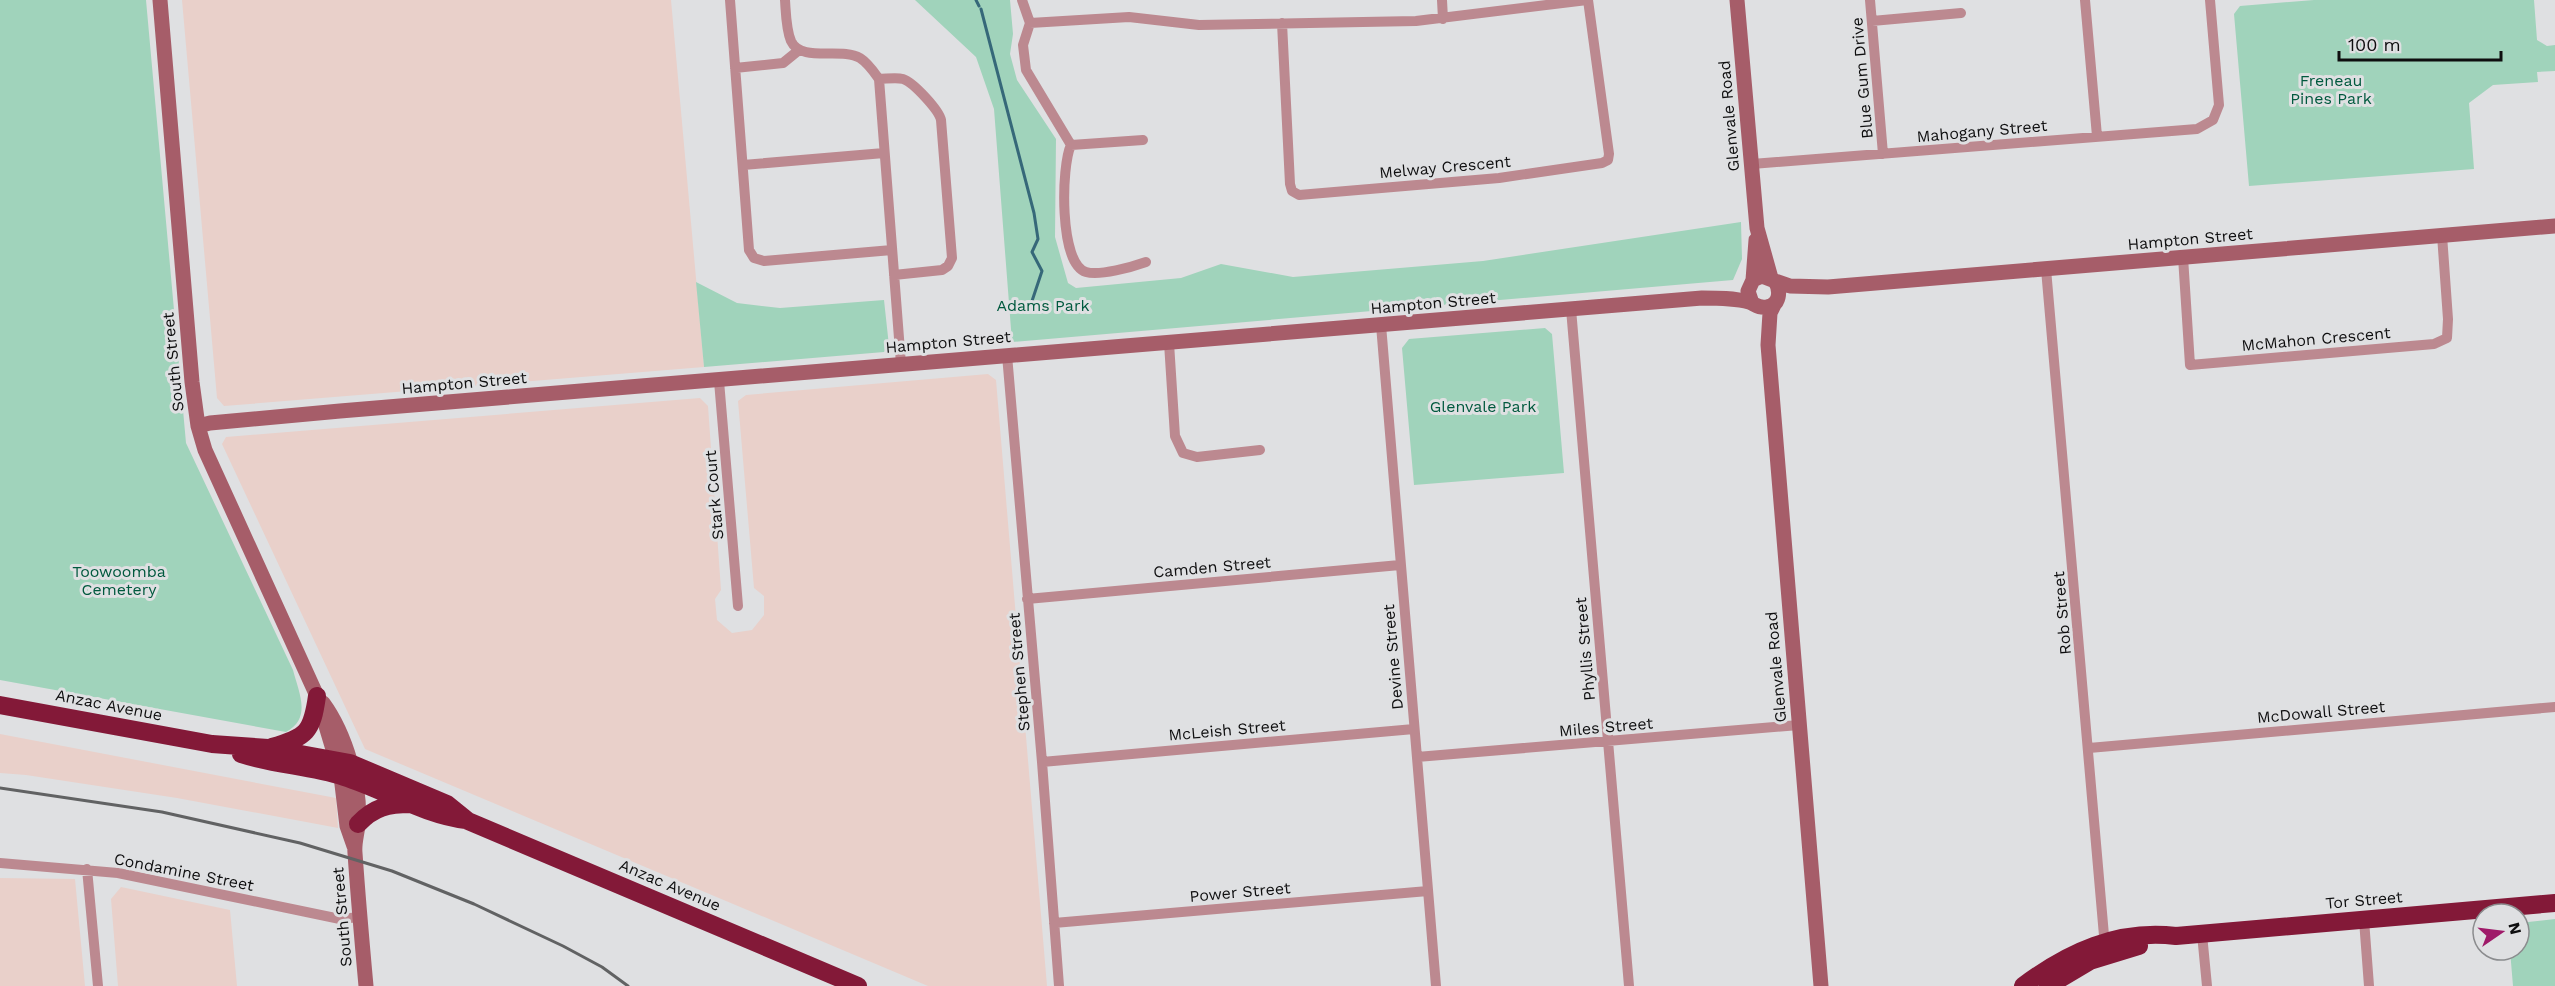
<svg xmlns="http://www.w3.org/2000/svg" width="2555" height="986" font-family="'Work Sans',sans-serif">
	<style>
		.industrial { fill: #e9d0ca }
		.green { fill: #a0d3bb }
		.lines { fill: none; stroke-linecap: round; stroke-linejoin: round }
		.stream { stroke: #366879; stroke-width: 3 }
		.street { stroke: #bc8990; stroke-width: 10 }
		.secondary { stroke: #a65d69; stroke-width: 15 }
		.highway { stroke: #831938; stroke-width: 18 }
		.rail { stroke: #616263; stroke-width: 3 }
		.labels { text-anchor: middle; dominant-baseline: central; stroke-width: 6; stroke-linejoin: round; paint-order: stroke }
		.street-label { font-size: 16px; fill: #0e0e0f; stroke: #dfe0e2 }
		.park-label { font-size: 16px; fill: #00593e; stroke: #dfe0e2 }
	</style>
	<rect width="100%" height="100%" fill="#dfe0e2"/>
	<path class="industrial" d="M182,0H671L704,367L224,406L217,398Z
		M988,374L996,380L1047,986H928L365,749L222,444L226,437L700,398L708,406L721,590L715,599L717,620L732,633L752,630L764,615V596L754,588L738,401L746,395Z
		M0,734L336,798L338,828L177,798L26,775L0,773Z
		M0,878L75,879L85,986H0Z
		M121,887L230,910L237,986H118L111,899Z"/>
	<path class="green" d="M0,0H146L186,443L293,670C299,693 312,718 286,732L0,680Z
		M915,0H1010L1013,34L1010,54L1017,80L1056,139L1055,237L1068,283L1076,288L1181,278L1221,264L1293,277L1483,261L1741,222L1742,259L1733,280L1012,342L994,109L976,57Z
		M2314,0H2534L2537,40L2547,46L2555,45V71L2537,72L2538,82L2493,85L2469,103L2474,169L2249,186L2234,14L2240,6Z
		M696,282L737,303L780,308L884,300L889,346L884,352L704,367Z
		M1545,328L1552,334L1564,473L1414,485L1402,348L1409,339Z
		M2555,919V986H2513L2510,950H2519V923Z"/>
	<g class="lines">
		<path class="stream" d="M976,0L979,6
			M981,9L1034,213L1038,239L1032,252L1042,271L1032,301"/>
		<path class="street" d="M730,0L749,250L754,258L764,261L892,250
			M785,0C786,14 786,29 791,41C801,63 841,47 860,58C868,63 874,72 879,79L901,364
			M1022,0L1030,23L1023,45L1026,70L1071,145
			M1442,0L1443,19
			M1870,0L1883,154
			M2085,0L2097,136
			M1872,21L1961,13
			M1030,23L1129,17L1199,25L1416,21L1587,0
			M1282,23L1290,184L1292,191L1299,195L1499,178L1602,163L1608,160L1609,154L1588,0
			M735,68L783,63L799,50
			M879,79C886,79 896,77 903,79C913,82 939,110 941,120L952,258L948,266L942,270L894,275
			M1071,145C1061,166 1059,264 1086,272C1100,276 1132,267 1146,262
			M1071,145L1143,140
			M1752,164L2197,129L2213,120L2219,105L2210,0
			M743,165L884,153
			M2183,257L2190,365L2434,344L2447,338L2448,319L2442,235
			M2046,269L2105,947
			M1571,309L1629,986
			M1381,325L1436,986
			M1169,343L1175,436L1183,453L1197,457L1260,450
			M1007,355L1042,762L1059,986
			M719,381L738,606
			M1027,599L1400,565
			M2089,748L2555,707
			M1417,757L1799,725
			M1042,762L1414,729
			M0,863L118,873L340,919L360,917
			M87,869L98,986
			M2364,920L2369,986
			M1054,923L1428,891
			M2202,934L2207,986"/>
		<path class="secondary" d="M160,0L192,382L198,426L205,450L317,696L341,776L347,826L354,846
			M1737,0L1757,228L1771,278
			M1753,280L1756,240
			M1775,281L1790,286L1828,287L2555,226
			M1775,303L1770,313L1768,345L1821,986
			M198,426L210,423L340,411L1702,298C1718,298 1734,298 1749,302C1755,304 1759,309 1767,307C1780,305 1781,291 1775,281L1762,276L1753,280L1748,291L1752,303
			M323,703C345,733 362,788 358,825C357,835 354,843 355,853C358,897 362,942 366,986"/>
		<path class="highway" d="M0,705L212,744L268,748L350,763L447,804L468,821L858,986
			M272,747C307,737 312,732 317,696
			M241,754C274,765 311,766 344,777C385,790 424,815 466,820
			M358,824C374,807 388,804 411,804
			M2023,986C2068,952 2118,929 2176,936L2555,903
			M2048,986L2090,961L2139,946"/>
		<path class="rail" d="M0,788L162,812L300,843L392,871L474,904L563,946L602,967L628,986"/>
	</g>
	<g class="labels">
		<g class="street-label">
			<text transform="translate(1862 78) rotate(-95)">Blue Gum Drive</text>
			<text transform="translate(1729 116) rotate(-95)">Glenvale Road</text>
			<text transform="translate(1982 131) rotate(-5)">Mahogany Street</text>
			<text transform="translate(1445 167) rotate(-5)">Melway Crescent</text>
			<text transform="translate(2190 239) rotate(-5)">Hampton Street</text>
			<text transform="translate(1433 303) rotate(-5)">Hampton Street</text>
			<text transform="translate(2316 339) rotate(-5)">McMahon Crescent</text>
			<text transform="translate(948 342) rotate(-5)">Hampton Street</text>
			<text transform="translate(173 362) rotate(-96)">South Street</text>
			<text transform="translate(464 383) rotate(-5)">Hampton Street</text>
			<text transform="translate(714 495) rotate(-95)">Stark Court</text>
			<text transform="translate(1212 567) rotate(-5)">Camden Street</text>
			<text transform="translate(2062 613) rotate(-95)">Rob Street</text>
			<text transform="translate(1585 649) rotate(-95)">Phyllis Street</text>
			<text transform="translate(1393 657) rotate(-95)">Devine Street</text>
			<text transform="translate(1776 667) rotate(-95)">Glenvale Road</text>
			<text transform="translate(1019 672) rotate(-95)">Stephen Street</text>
			<text transform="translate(109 705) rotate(11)">Anzac Avenue</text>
			<text transform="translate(2321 712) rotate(-5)">McDowall Street</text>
			<text transform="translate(1606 727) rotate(-5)">Miles Street</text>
			<text transform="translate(1227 730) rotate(-5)">McLeish Street</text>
			<text transform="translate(184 872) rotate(11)">Condamine Street</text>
			<text transform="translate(670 885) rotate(23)">Anzac Avenue</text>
			<text transform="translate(1240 892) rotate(-5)">Power Street</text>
			<text transform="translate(2364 900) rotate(-5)">Tor Street</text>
			<text transform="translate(342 917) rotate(-95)">South Street</text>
		</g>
		<g class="park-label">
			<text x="2331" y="80">Freneau<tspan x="2331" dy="18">Pines Park</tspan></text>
			<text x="1043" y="305">Adams Park</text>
			<text x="1483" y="406">Glenvale Park</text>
			<text x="119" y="571">Toowoomba<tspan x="119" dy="18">Cemetery</tspan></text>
		</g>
	</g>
	<g transform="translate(2501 932) rotate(76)"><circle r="28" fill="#dfe0e2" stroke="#8b8c8e" stroke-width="1.5"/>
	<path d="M0-4.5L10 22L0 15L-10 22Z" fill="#9f1a69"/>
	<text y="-9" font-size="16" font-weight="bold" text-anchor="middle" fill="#0e0e0f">N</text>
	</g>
	<path d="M2339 51v9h162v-9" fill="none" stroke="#0e0e0f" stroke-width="3"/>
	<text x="2348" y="51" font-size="18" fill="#0e0e0f" stroke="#dfe0e2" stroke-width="4.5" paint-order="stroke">100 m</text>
</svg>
